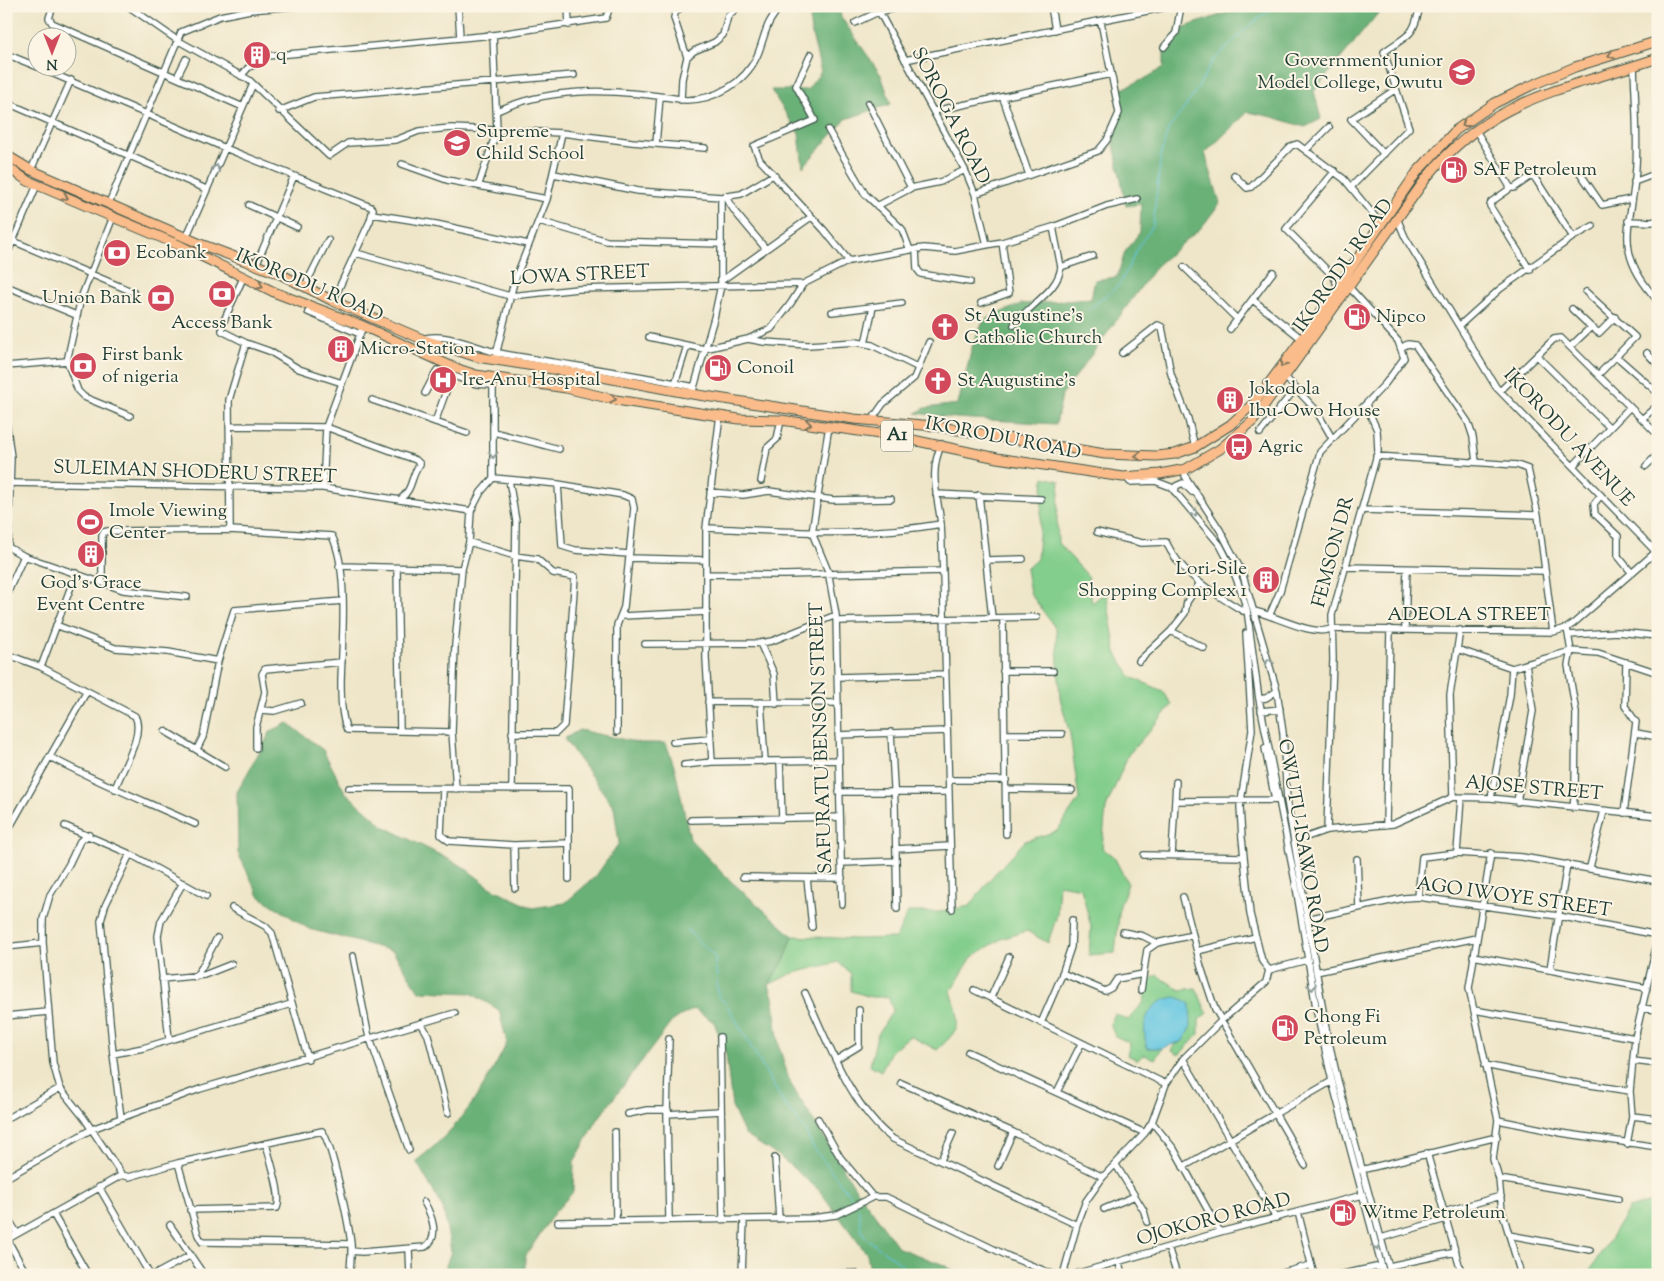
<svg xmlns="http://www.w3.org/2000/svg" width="1664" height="1281" font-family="'Sorts Mill Goudy',serif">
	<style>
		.green { fill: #83ce8c; stroke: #518660 }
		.forest { fill: #6ab178; stroke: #447756 }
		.water { fill: #63c6e1; stroke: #41828a }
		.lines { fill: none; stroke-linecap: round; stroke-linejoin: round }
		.stream { stroke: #63c6e1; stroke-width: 1 }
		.minor-casing { stroke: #3e564a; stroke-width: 8 }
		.highway-casing { stroke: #3e564a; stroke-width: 11 }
		.minor { stroke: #fff; stroke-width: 5.5 }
		.highway { stroke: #f9bc8a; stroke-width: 9 }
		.oneway { stroke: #81765b }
		.oneway2 { stroke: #8f9e9a }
		.labels { text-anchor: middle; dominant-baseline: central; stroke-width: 4; stroke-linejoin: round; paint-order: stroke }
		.shield { fill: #fcf5e5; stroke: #617469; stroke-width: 1 }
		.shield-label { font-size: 18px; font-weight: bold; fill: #1f3d34 }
		.poi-label { font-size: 19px; fill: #1f3d34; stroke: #fcf5e5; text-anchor: start }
		.street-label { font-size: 19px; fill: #1f3d34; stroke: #fcf5e5 }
	</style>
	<rect width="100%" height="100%" fill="#fcf5e5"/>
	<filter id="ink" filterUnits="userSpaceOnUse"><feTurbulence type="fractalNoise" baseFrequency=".02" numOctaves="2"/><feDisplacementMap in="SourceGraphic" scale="10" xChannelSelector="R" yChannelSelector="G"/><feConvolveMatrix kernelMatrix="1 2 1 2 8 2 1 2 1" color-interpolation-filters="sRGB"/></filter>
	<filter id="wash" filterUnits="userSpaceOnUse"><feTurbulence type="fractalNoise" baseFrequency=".0096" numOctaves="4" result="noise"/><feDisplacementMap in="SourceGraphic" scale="20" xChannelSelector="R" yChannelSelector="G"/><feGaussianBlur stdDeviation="1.12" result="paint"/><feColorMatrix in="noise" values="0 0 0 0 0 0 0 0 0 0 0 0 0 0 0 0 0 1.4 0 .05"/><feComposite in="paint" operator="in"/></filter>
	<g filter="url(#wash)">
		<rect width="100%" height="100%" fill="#efe6c9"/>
		<path class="green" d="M1044,477L1060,481L1057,520L1058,543L1088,576L1092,603L1106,592L1116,652L1131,677L1163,691L1172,705L1128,755L1106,808L1102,848L1114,857L1128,884L1120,905L1115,953L1089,955L1091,927L1081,888L1059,884L1057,915L1048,943L1027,931L1001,939L972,957L951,991C961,1024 963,1026 937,1050L910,1036L891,1051L881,1071L870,1065L877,1036L893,1010L888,997H871L851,991V974L838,962L790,974L768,985L785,959L793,936L857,939L896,938L908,912H940L970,906L991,878L1025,841L1057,831L1079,799L1070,734L1060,698L1056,629L1030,593L1026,569L1037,559Z
			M1157,975L1180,990L1196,988L1207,1013L1199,1020V1034L1179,1055L1172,1051L1175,1045L1183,1041L1147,1048H1162L1155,1059L1143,1055L1138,1060L1127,1055L1130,1043L1115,1036L1110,1024L1115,1014L1128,1020L1144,1002L1149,980Z
			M1658,1200V1275H1590V1270L1629,1209Z"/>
		<path class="forest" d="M811,6H839L841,17L881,75L891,104L846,119L803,167L799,134L771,90H807L821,72L810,26Z
			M1247,6H1384L1314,91L1321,119L1305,127L1273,117L1248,112L1205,153L1220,203L1201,228L1157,265L1062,395L1056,424L956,418L916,413L925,408L958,404L973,344L984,320L1021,304L1091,299L1095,280L1117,277L1125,252L1140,232L1141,204L1126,206L1113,139L1122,111L1120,90L1148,77L1164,67V48L1179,29Z
			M288,723L323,750L345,792L385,827L462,866L490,887L532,908L565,903L596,876L619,843L614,807L564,739L579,730L640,743H666L675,769L690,839L725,876L793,936L785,959L769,985L773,997L779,1046L790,1083L854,1186L899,1248L944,1265L962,1275H871L867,1254L819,1190L780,1157L745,1135L732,1107L726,1054L714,1022L694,1009L673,1020L598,1119L574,1162L573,1192L554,1213L525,1257V1275H443L451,1251L443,1208L416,1161C461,1127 482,1092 507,1043L499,1010L471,993L419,991L393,951L309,929L259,896L238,853L237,792L271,731Z"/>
		<path class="water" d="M1175,997L1182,999L1190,1004L1191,1026L1183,1041L1162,1048H1147C1140,1023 1147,1002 1175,997Z"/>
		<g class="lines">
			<path class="stream" d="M1088,310L1120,284L1139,245L1153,226L1161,154L1168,130L1191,99L1213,61L1249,26L1275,6
				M686,929L715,957L718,996L727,1005L783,1102L805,1130L813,1147L855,1202
				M858,1208C862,1216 858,1226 864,1235C877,1250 899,1257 910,1275"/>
		</g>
	</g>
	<g filter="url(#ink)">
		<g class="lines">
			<g class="minor-casing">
				<path id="minor" d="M53,6L49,18L52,23L243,107
					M128,6L177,40L249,80L329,156L348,143L396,140L419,131L451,128L562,133L632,142L705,148
					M458,6L460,37
					M568,6L569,25
					M682,6L675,13L674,18L687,57
					M876,6L965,170L975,194L987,245
					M1051,6L1055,30
					M855,23L878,12L906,6
					M1164,47L1176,33L1181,6
					M6,54L38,67
					M905,60L1172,6
					M1634,66C1635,99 1638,133 1636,166C1633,227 1610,248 1658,301
					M40,68L225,148L371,207L373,209L370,221L333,301
					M241,76L248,68L267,56L493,35L606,18L610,6
					M177,77L186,59
					M1003,98L1029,175
					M681,100L682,79L687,57L694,51L715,42L723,35L728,16L739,6
					M868,103L911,188
					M10,104L206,189
					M279,111L314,97L574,75
					M497,111C557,84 622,90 686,100C715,100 745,83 757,56C762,45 764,33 769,23C772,17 777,12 779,6
					M934,111L1111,74
					M1475,129L1510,187L1514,188L1530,177L1535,178L1573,237
					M828,130L865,194L902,229L910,250
					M656,144L660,97
					M1307,149L1329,127
					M1384,154L1351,119L1396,89
					M402,164L447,180L547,199
					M31,170L71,80
					M1335,171L1286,229L1334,277L1338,287
					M1580,173L1602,205L1631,199
					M554,174L638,191L721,197L741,194L773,175L824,230L849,261
					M1234,175L1247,188L1251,187L1291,146L1297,144L1344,179L1381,224
					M775,176L760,160L754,146L815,120L796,86L811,54
					M1634,182L1658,173
					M479,184L497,130L493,35
					M1352,186L1409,128L1384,52C1408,34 1413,39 1420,6
					M1511,188L1491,202L1490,206L1530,270
					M975,194L1098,151L1107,140L1119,113L1101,22
					M725,196L735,212L766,249
					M109,203L181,32L220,16L250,10L297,6
					M249,205L297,227
					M877,206L911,188L940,182L965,170
					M372,214L436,224L528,244
					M113,217L81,298L67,361L78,391L84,397L130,416
					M1397,218L1405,237L1496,387L1656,552
					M539,221L607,241L722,244
					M1628,221L1652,222L1658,220
					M1053,227L1061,267
					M6,238L133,292
					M186,238L253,84
					M916,249L917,269L921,274L970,282
					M356,253L510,296L578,289L803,284
					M6,257L37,185
					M256,265L294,176
					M1184,267L1237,319
					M243,278L222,325V331L246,343L269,351L299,369L342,383
					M721,281L811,217
					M6,286L76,315
					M305,286L328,240
					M1586,292L1635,337L1599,374
					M1253,300L1302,339
					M981,303L1009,293L1002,242
					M1572,309L1591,327
					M308,312L360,334
					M832,312L902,303
					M1014,325C1028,305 1058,292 1061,267L1093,256
					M1459,326L1500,289L1573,237L1593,226
					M1230,329L1273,272
					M649,337L704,349L748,339L771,329L791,303L803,284L849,261L910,250L924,248L955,251L1002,242L1053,227L1107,206L1137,199
					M422,339C445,331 475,348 499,353C564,365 629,372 694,387
					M748,339L764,342L808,345L856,342L872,345L919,368
					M865,344L873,307
					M1402,347L1408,344L1415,345L1468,422L1473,437L1476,462
					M1570,347L1591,327L1599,333L1615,317
					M1122,353L1158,325L1162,327L1171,374L1188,419L1195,447
					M1647,353L1658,365
					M496,355L514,282L547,199L562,133
					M1616,356L1658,393
					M1538,357L1609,427
					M6,366L67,361
					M1286,378L1316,410L1332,438
					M675,384L687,346
					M693,391L714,318L721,285V197
					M1500,391L1554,339L1561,338L1658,435
					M425,393L437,370L476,384L493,385
					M372,400L467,433
					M1643,418L1658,405
					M6,420L11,457L8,547
					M871,421L883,404L914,378L929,342
					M435,422L453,372
					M229,426L326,427L416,460L420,464C409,479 415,486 400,500
					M829,426L812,533L828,571L836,615L842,904
					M494,432L559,449
					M1260,433L1295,389
					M942,444C928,471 938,497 941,524C942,540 942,556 943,571L952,909
					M1376,456L1517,465L1528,469L1538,515L1553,632
					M1573,466L1630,407
					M1646,466L1658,454
					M1186,469L1185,476L1220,530L1242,572L1277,691L1283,733L1287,800L1327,1034L1338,1081L1391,1275
					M1126,477L1130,482L1155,481L1171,487L1220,545L1233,570L1241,591L1247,610L1259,699L1295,881L1317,1013L1332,1081L1384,1275
					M493,478L558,484L623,495L632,499L634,508L624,607L617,625V732
					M509,480L516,521L512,788
					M761,481L767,448L777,439L781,420
					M6,483L323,488L471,511
					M558,484L562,546L575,550L629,554
					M323,488L326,427L363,326
					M710,492L743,495L769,491L833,500L891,499
					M1175,492L1176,486L1183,483L1192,492
					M936,494L1041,499
					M979,495L992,618
					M1601,495L1594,504L1595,514L1618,536V556L1631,572
					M1361,510L1538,515
					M706,528C785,531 863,538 941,524
					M230,530L229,400L246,343
					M1097,532L1142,543L1166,542C1181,575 1214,593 1243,611L1247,610
					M469,542L515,556L537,559L553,573L575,577L564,725L556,733H512
					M6,546L24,556L123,590L187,597
					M629,558L706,560
					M986,560L1023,559
					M339,566L462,569
					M1347,567L1545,571
					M397,569L400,730
					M706,574L785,575L943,571
					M102,582V536L104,532L108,531L230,530L332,536C349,571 342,642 341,681C341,696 341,716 347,730L452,732
					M6,596L24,556
					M1254,611C1273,615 1314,637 1330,629L1553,632L1567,628L1574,623L1658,550
					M1270,614L1280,591L1320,452L1385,384L1404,358L1398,341L1349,287
					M622,616L707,612
					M1003,618L1006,834
					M1656,619L1658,618
					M837,621L1037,617
					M56,625L115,648L168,652L218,661
					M1405,628L1407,569
					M1567,628L1571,651L1568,665L1576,713L1575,788L1573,808
					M1171,631L1204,648
					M1246,633L1252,730L1240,807L1242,838L1250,914L1262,961L1269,970
					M1569,635L1618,632L1658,636
					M760,643L774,674L776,704
					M645,644L760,643L772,641L836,615
					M1457,649L1512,668L1571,651L1598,653L1658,673
					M6,654L41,667L135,716C145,735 121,770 115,789
					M1139,661L1171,631L1185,613L1187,602L1200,583
					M41,667L76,573
					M1003,671H1053
					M838,677L945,674
					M1259,699L1266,698L1277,691
					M708,702L838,703
					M761,702L765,762
					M262,710L274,711L301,703
					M1261,711L1280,709
					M165,731L225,767
					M891,732L895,805L897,909
					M1636,733L1658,737
					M1005,734H1062
					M838,735L946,731
					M673,742L710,739
					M256,748V727L265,692L262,674L265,669L342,662
					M1265,748L1275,800
					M197,749L203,737L218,661L234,610L343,601
					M50,757C97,782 147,802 195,824
					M712,762L706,658V528L720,415
					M780,762L782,819
					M684,765L712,762L839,760
					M949,780H1006
					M349,788L569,789V879
					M456,789L452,732L455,645L462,569L469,542L471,511L481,492L493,478V378
					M1006,789L1072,790
					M443,790L441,835L449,841L514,845L569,843
					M839,792H949
					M1453,797L1450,695L1460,630
					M1491,798L1510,695L1512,668
					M1175,801L1277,800
					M1517,802L1533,711L1526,664
					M1624,813L1636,722L1625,706L1626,662
					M691,820L840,817
					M1386,825L1390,629
					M65,826L130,854L206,896
					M1327,830L1333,659L1332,615L1378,451L1377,430L1366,405
					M6,834L87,691
					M89,835L80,841L69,864L50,895L43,919V943L53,1063L60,1088L84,1118L122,1175
					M1295,841L1327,830L1393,824L1453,797L1491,798L1658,816
					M514,845L515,888
					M896,849L950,846
					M1457,853L1461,798
					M1491,853L1469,988L1498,1120L1493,1159L1499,1179L1502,1211L1521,1275
					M1144,855L1243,857
					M1172,855L1176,782
					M1357,859L1359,908
					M841,863L896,861
					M1590,867L1604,811
					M743,877L842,878
					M807,878L812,927
					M1183,897L1201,967L1215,1009L1305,1165
					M1418,897L1422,857L1457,853L1522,857L1658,881
					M232,908L265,926L272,933L308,1059
					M1307,919L1404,898L1418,897L1558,916L1658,935
					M1123,932L1143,936L1157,943
					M6,947L43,943
					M1197,951L1256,937
					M353,956L368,1033L409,1150
					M1473,956L1647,988
					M1550,969L1567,864
					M1316,972L1476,938
					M1062,973L1105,991L1111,988L1117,979L1143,974
					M195,977L202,967L217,938
					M162,979L204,975L232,964
					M974,990L1166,1084
					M1141,990L1147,950L1157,943L1193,935
					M805,993C827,1040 851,1108 893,1139L1077,1225
					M991,997L1009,957
					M1641,1008L1658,1010
					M1474,1010L1635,1038
					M6,1016L48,1012
					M421,1023L428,1035L448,1113
					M1041,1023L1061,977L1071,947L1072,920
					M720,1037L723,1219
					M169,1039L158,936L161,921L183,883
					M968,1052L1145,1133
					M113,1054L143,1048L291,1004
					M1183,1059L1276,1218
					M836,1060L859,1046V1010
					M1633,1061L1658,1064
					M1485,1065L1558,1080L1630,1091
					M901,1083L1013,1132L1103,1177
					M1057,1092L1081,1044
					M628,1114L647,1110H668
					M667,1114L669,1039
					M1632,1116L1658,1119
					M121,1118L113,1054L101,921L105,906L130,854
					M6,1119L60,1088
					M818,1119L840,1157L873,1197
					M1498,1120L1561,1133L1658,1147
					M1152,1122L1174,1149L1220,1232
					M615,1132L616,1220
					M1627,1144L1632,1116L1630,1091L1635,1038L1658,939
					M1427,1153L1462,1275
					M775,1158L779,1219
					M941,1160L953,1133
					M178,1163L198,1235L202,1242L351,1244
					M1116,1165L1144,1211L1147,1222
					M998,1166L1013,1132
					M1183,1167L1332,1081
					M1361,1170L1497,1137
					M122,1175L129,1177L178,1163L322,1131C332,1143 349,1225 351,1244C352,1254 350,1264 350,1275
					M6,1178L92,1129L121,1118L200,1089L455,1013
					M1499,1179L1618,1199
					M99,1187L150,1275
					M1104,1209L1135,1196
					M190,1210L277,1208C283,1196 269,1158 266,1143
					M1298,1212L1314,1275
					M1444,1212L1501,1196
					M53,1214L88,1275
					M6,1215L17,1233
					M669,1219L667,1114L721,1111
					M558,1222L812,1218L836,1215L873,1197H886L1008,1256L1055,1275
					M170,1225L204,1275
					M1509,1235L1590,1250
					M1381,1238L1446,1219
					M7,1239L27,1275
					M6,1240L122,1175
					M1168,1247L1177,1275
					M409,1249L410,1275
					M351,1251L362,1252L425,1247C441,1237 431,1214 424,1202
					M1119,1262L1122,1275
					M1389,1266L1456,1252
					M154,1275L191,1255
					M742,1275L744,1219
					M809,1275L855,1273
					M1063,1275L1077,1225L1086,1201L1103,1177L1145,1133L1152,1122L1166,1084L1183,1059L1221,1021L1266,982L1269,970L1307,960
					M1072,1275L1220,1232L1363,1195
					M1275,1275L1311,1265
					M1338,1275L1381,1266"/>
			</g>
			<g class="highway-casing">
				<path id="highway" d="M6,155L31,170L203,245L280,274L333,301L422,339L477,357L602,377L692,394L854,419L934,426L1105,454L1156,456L1175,454L1195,447L1230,425L1255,402L1302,339L1417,172L1456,130L1495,103L1530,86L1575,67L1658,41
					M6,166L28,181L181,246L276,293L363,326L455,368L476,375L566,388L616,400L739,419L781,420L894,436L997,458L1123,477L1160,474L1186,469L1220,449L1253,421L1427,177C1493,96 1565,90 1658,58"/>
			</g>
			<use href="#minor" class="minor"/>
			<use href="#highway" class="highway"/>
		</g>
		<defs><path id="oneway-chevron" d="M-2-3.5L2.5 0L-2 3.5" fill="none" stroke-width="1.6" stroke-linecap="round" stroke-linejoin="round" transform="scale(1.25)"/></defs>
		<g class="oneway">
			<use href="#oneway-chevron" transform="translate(1611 55) rotate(162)"/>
			<use href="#oneway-chevron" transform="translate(1465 124) rotate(143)"/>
			<use href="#oneway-chevron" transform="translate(65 197) rotate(23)"/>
			<use href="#oneway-chevron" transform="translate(260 286) rotate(24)"/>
			<use href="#oneway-chevron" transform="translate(1283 364) rotate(126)"/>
			<use href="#oneway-chevron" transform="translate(613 399) rotate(13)"/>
			<use href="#oneway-chevron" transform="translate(808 424) rotate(7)"/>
			<use href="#oneway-chevron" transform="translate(1138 456) rotate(-179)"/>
		</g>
		<g class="oneway2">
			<use href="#oneway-chevron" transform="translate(216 168) rotate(-66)"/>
			<use href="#oneway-chevron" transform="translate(493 455) rotate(91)"/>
			<use href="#oneway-chevron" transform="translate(1194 513) rotate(51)"/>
			<use href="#oneway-chevron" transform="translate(1269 662) rotate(-106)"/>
			<use href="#oneway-chevron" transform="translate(1312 987) rotate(80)"/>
			<use href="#oneway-chevron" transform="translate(1376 1247) rotate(74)"/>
		</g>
	</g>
	<defs>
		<g id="building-disc" transform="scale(1.4375)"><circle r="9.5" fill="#d1495b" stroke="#fcf5e5"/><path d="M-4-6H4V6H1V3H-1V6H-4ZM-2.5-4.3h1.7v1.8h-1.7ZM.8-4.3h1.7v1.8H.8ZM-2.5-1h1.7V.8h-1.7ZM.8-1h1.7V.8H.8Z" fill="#fff"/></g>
		<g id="school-disc" transform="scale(1.4375)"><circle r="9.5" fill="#d1495b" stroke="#fcf5e5"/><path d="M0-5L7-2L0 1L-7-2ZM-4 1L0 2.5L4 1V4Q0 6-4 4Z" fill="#fff"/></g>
		<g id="fuel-disc" transform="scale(1.4375)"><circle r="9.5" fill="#d1495b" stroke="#fcf5e5"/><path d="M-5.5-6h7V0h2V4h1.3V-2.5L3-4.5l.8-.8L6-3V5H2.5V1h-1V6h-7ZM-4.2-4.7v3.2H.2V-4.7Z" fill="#fff"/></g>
		<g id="bank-disc" transform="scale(1.4375)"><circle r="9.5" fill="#d1495b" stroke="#fcf5e5"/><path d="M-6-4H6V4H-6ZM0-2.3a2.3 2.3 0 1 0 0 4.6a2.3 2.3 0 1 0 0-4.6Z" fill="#fff"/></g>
		<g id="church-disc" transform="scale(1.4375)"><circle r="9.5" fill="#d1495b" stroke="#fcf5e5"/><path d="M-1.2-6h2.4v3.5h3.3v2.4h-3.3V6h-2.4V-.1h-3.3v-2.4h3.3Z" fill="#fff"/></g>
		<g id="hospital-disc" transform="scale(1.4375)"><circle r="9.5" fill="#d1495b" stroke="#fcf5e5"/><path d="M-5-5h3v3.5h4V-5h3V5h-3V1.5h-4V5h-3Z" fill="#fff"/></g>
		<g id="bus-disc" transform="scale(1.4375)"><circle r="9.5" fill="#d1495b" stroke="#fcf5e5"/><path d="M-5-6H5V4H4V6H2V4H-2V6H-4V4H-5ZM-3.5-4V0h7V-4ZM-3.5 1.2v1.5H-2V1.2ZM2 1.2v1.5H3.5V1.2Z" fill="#fff"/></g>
		<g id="stadium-disc" transform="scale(1.4375)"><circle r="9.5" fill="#d1495b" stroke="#fcf5e5"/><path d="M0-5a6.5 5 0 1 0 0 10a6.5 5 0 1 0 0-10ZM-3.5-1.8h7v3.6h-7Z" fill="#fff"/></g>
	</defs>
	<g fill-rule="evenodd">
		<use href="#building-disc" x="257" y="55"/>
		<use href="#school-disc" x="1462" y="72"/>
		<use href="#school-disc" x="457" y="143"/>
		<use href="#fuel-disc" x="1454" y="170"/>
		<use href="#bank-disc" x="117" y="253"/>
		<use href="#bank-disc" x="222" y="294"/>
		<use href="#bank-disc" x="161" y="298"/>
		<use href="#fuel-disc" x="1357" y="317"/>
		<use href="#church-disc" x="945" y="327"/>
		<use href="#building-disc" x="341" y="349"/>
		<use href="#bank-disc" x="83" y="366"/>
		<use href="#fuel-disc" x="718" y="368"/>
		<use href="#hospital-disc" x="443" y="380"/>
		<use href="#church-disc" x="938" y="381"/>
		<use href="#building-disc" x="1230" y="400"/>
		<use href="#bus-disc" x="1239" y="447"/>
		<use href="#stadium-disc" x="90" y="522"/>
		<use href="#building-disc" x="91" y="554"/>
		<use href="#building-disc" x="1266" y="580"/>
		<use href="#fuel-disc" x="1285" y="1028"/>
		<use href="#fuel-disc" x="1343" y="1213"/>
	</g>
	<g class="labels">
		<rect class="shield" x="881" y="420.5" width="32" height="31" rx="4"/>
		<g class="shield-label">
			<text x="897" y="436">A1</text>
		</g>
		<g class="poi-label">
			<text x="276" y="55">q</text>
			<text x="1443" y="61" text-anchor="end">Government Junior<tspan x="1443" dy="22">Model College, Owutu</tspan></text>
			<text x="476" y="132">Supreme<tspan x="476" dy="22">Child School</tspan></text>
			<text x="1473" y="170">SAF Petroleum</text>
			<text x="136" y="253">Ecobank</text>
			<text x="142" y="298" text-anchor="end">Union Bank</text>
			<text x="964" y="316">St Augustine's<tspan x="964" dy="22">Catholic Church</tspan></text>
			<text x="1376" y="317">Nipco</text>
			<text x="222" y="323" text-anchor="middle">Access Bank</text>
			<text x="360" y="349">Micro-Station</text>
			<text x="102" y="355">First bank<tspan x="102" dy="22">of nigeria</tspan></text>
			<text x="737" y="368">Conoil</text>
			<text x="462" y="380">Ire-Anu Hospital</text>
			<text x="957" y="381">St Augustine's</text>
			<text x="1249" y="389">Jokodola<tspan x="1249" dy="22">Ibu-Owo House</tspan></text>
			<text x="1258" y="447">Agric</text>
			<text x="109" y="511">Imole Viewing<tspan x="109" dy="22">Center</tspan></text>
			<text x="1247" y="569" text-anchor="end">Lori-Sile<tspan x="1247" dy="22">Shopping Complex 1</tspan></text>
			<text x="91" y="583" text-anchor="middle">God's Grace<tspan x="91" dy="22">Event Centre</tspan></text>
			<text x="1304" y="1017">Chong Fi<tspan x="1304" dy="22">Petroleum</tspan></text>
			<text x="1362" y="1213">Witme Petroleum</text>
		</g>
		<g class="street-label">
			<text transform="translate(950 116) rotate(63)">SOROGA ROAD</text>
			<text transform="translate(1344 266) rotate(-55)">IKORODU ROAD</text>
			<text transform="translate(580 276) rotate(-3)">LOWA STREET</text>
			<text transform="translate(309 286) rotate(23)">IKORODU ROAD</text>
			<text transform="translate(1568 438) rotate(47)">IKORODU AVENUE</text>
			<text transform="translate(1003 439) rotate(11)">IKORODU ROAD</text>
			<text transform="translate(195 473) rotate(2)">SULEIMAN SHODERU STREET</text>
			<text transform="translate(1334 552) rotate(-75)">FEMSON DR</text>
			<text x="1469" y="615">ADEOLA STREET</text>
			<text transform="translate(822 738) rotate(-92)">SAFURATU BENSON STREET</text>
			<text transform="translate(1534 789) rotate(5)">AJOSE STREET</text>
			<text transform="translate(1302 846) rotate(80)">OWUTU-ISAWO ROAD</text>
			<text transform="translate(1514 898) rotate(8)">AGO IWOYE STREET</text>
			<text transform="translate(1214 1220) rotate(-15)">OJOKORO ROAD</text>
		</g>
	</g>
	<rect width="1664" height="1281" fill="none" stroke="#fcf5e5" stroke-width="25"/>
	<g transform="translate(52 52) rotate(180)"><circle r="24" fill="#fcf5e5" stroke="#a4ab9e"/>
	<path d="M0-4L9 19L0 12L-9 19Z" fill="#d1495b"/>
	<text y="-8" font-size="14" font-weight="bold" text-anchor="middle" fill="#1f3d34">N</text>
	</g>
</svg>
